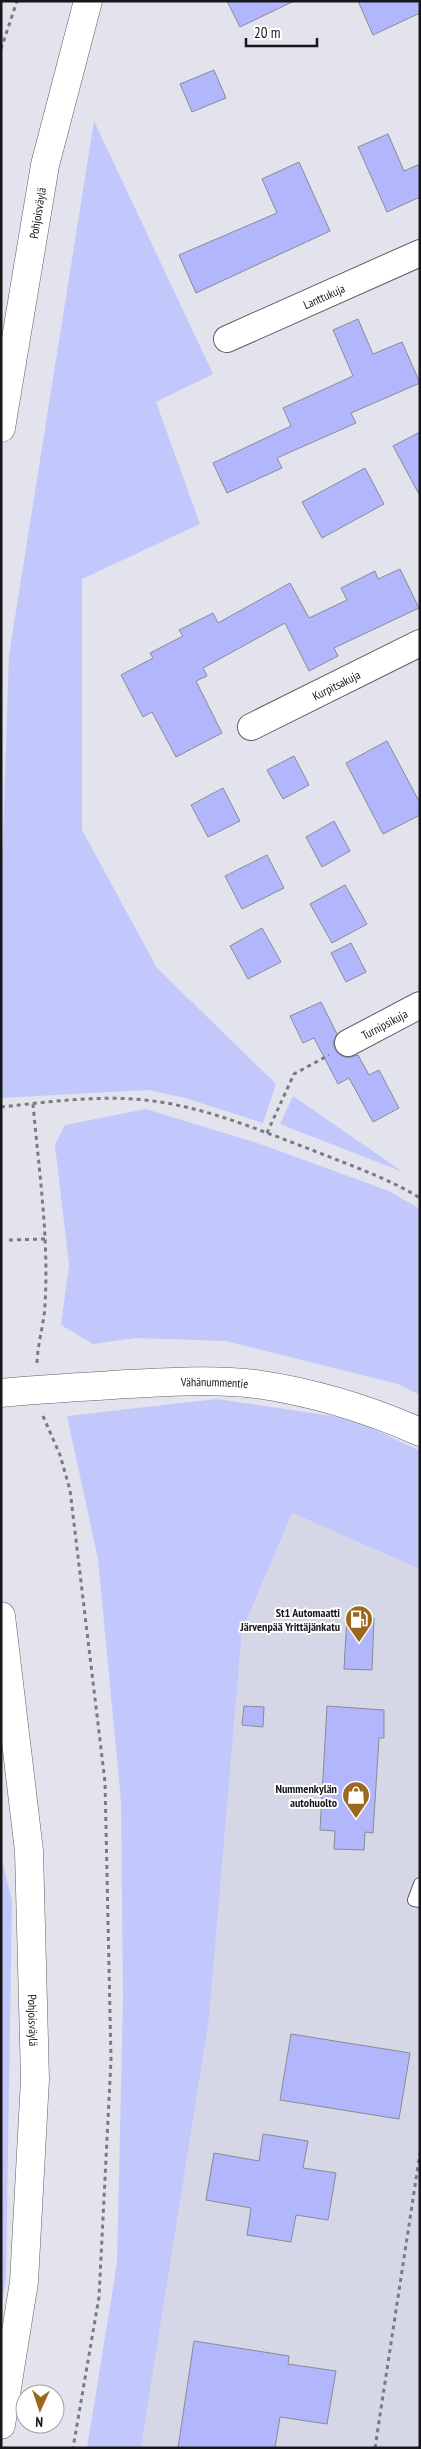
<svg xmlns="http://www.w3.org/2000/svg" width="421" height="2449" font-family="'PT Sans Narrow',sans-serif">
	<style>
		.built { fill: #d5d7e7 }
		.green { fill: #c3c8fc }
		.building { fill: #b1b6fd; stroke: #8a8b93 }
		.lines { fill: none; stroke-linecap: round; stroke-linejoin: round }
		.service-casing { stroke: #5e5f67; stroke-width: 14 }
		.minor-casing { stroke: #5e5f67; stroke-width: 28 }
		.tertiary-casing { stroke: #5e5f67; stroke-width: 29 }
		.secondary-casing { stroke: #5e5f67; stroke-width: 29 }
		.path { stroke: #7a7a80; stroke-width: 3; stroke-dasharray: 4 4; stroke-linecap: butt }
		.service { stroke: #fff; stroke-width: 12 }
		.minor { stroke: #fff; stroke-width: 26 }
		.tertiary { stroke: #fff; stroke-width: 28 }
		.secondary { stroke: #fff; stroke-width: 28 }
		.labels { text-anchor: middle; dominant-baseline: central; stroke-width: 4; stroke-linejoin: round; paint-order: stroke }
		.street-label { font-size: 12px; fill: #17171a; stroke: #fff }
		.poi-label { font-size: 12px; font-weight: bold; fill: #17171a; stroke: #fff; text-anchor: end }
	</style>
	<rect width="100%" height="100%" fill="#e2e3ec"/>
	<path class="built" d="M292,1513L420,1569V2448H141L209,2019L242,1631Z"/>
	<path class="green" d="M94,121L213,374L156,402L200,524L82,579V830L157,968L276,1084L263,1123L185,1098L148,1090L1,1098V898L9,655Z
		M293,1096L403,1172L280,1124Z
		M146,1109L263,1145L389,1191L420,1209V1395L398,1384L226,1341L135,1338L93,1344L61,1325L69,1265L55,1145L65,1125Z
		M217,1399L353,1419L420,1451V1569L292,1513L242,1631L209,2019L141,2448H87L117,2263L123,2000L121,1801L98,1559L67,1416Z
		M1,1856L12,1901L6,2277L1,2311Z"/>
	<path class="building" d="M227,1H294L240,27Z
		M358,1H420V13L373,35Z
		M214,70L226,98L192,112L180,84Z
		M388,134L404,171L420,164V197L387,212L358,147Z
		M299,162L330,231L196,293L179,255L277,213L262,179Z
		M358,319L373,354L402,342L420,383L351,413L356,423L277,458L282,468L227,493L213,463L291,426L283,408L353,376L333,330Z
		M420,432V496L393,446Z
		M365,468L384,504L322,538L302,502Z
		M400,569L419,608L334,648L338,656L309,671L285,623L203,668L207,676L196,681L222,733L176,757L152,712L143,717L121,675L153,658L150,653L183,636L179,630L213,613L218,623L290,583L309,618L347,600L341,588L375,571L378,579Z
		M387,741L420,803V815L383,834L346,763Z
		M294,756L309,785L283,799L267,770Z
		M223,788L240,821L208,837L191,805Z
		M334,821L350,851L322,867L306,837Z
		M267,855L284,888L242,909L225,876Z
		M345,885L367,924L332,943L310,904Z
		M262,928L281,962L248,979L230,946Z
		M351,943L366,972L346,982L331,953Z
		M321,1002L337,1034L333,1042L335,1050L340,1055L347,1058L358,1055L369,1075L379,1070L399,1108L373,1122L349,1078L338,1084L314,1038L303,1043L290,1016Z
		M347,1617L374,1618L372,1670L344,1669Z
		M244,1706L264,1707L263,1727L242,1725Z
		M327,1706L384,1710V1738H379L373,1833L365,1832L364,1850L334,1849L335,1831L320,1830Z
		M291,2034L410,2053L399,2119L280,2100Z
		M263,2134L308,2141L303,2168L336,2173L328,2220L296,2215L291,2242L247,2235L251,2208L206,2200L214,2153L259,2161Z
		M194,2341L289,2356L288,2364L336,2371L327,2424L280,2417L275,2448H178Z"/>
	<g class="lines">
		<g class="service-casing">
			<path id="service" d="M420,1884L414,1900L420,1901"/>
		</g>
		<g class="minor-casing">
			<g id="minor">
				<path id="s1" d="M227,339L420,253"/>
				<path id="s2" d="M251,727L420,643"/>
				<path id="s3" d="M348,1043L420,1005"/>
			</g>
		</g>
		<g class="tertiary-casing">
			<g id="tertiary">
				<path id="s4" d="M1,1616L29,1851L35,2079L24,2282L1,2425"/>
			</g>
		</g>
		<g class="secondary-casing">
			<g id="secondary">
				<path id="s5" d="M1,428L45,165L88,1"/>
				<path id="s6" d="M1,1393C43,1389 85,1387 127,1384C169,1382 214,1379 256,1384C312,1392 368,1409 420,1432"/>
			</g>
		</g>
		<path class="path" d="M1,49L17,1
			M33,1104C39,1171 49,1238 45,1305C44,1325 37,1345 37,1365
			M1,1107C47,1102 99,1095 145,1100C203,1106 259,1130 312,1150C349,1165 386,1177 420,1198
			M267,1133L294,1074L329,1055
			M9,1240L45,1239
			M43,1416L60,1455L70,1490L105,1782L111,2060L99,2297L73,2448
			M375,2448L420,2153"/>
		<use href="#service" class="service"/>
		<use href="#minor" class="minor"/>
		<use href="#tertiary" class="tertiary"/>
		<use href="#secondary" class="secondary"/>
	</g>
	<defs>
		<g id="fuel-pin" transform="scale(1.4375)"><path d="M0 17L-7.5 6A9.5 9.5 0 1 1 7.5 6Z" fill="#9c681f" stroke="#fff"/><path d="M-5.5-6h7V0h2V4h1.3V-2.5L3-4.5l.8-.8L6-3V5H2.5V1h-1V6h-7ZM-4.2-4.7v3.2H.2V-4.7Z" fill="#fff"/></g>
		<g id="shop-pin" transform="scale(1.4375)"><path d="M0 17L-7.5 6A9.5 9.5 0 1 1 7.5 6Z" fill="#9c681f" stroke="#fff"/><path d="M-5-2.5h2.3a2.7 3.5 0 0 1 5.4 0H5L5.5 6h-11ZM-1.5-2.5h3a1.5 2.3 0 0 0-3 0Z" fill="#fff"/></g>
	</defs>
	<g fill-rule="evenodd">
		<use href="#fuel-pin" x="359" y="1619"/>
		<use href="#shop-pin" x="356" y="1795"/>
	</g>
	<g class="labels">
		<g class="street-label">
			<text stroke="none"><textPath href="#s5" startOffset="218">Pohjoisväylä</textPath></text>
			<text stroke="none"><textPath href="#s1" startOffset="106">Lanttukuja</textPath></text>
			<text stroke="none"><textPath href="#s2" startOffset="95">Kurpitsakuja</textPath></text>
			<text stroke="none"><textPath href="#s3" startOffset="41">Turnipsikuja</textPath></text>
			<text stroke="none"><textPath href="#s6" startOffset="214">Vähänummentie</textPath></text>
			<text stroke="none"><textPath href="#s4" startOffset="406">Pohjoisväylä</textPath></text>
		</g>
		<g class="poi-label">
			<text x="340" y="1612">St1 Automaatti<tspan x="340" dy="14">Järvenpää Yrittäjänkatu</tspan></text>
			<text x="337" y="1788">Nummenkylän<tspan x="337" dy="14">autohuolto</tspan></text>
		</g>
	</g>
	<rect width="421" height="2449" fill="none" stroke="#17171a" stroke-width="5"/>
	<g transform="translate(40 2409) rotate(183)"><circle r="24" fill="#ffffff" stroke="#a2a2a3"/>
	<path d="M0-4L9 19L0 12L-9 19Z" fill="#9c681f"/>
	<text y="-8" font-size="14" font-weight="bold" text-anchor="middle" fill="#17171a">N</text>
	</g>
	<path d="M246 38v8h71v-8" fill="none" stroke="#17171a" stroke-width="2.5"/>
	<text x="254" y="38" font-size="15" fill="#17171a" stroke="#ffffff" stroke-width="4" paint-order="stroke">20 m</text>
</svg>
